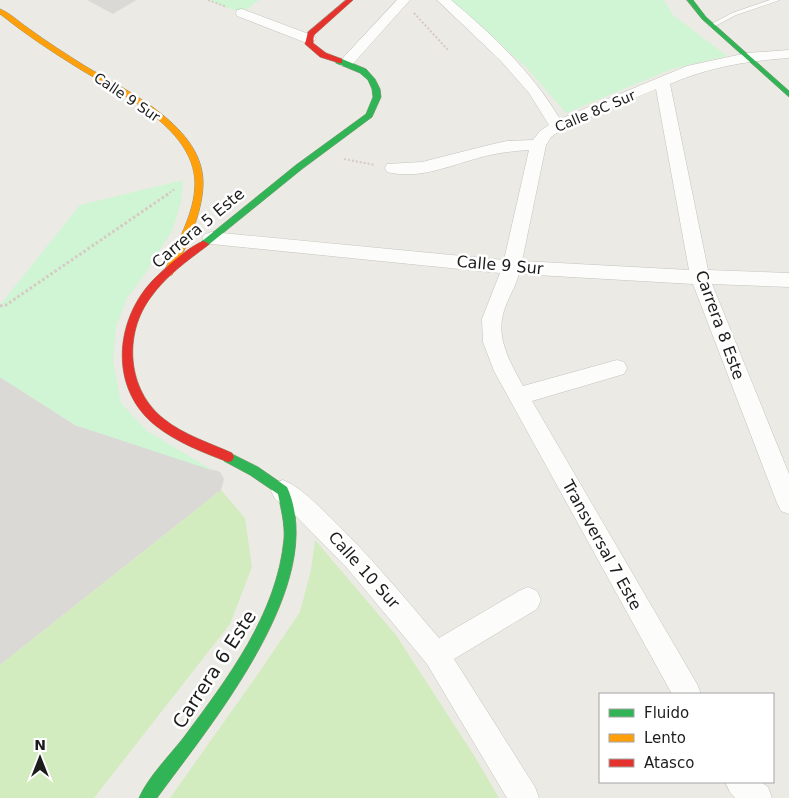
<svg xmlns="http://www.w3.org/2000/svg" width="789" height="798" font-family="'DejaVu Sans',sans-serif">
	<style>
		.residential { fill: #dad9d6 }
		.grass { fill: #d2ecbf }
		.park { fill: #cff5d4 }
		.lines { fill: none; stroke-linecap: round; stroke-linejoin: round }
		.lane-casing { stroke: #c4c3c0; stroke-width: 1 }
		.street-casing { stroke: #c4c3c0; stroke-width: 1 }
		.fast-casing { stroke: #90957c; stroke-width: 1 }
		.slow-casing { stroke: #90957c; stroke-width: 1 }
		.jam-casing { stroke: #90957c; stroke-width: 1 }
		.path-far1 { stroke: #d7c9c3; stroke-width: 2; stroke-dasharray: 2 2; stroke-linecap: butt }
		.path { stroke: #d7c9c3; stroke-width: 3; stroke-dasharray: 2.5 2.5; stroke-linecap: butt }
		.lane { fill: #fcfcfb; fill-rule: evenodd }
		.street { fill: #fcfcfb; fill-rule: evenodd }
		.fast { fill: #30b455; fill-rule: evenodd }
		.slow { fill: #ff9f0a; fill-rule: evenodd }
		.jam { fill: #e5322d; fill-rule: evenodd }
		.labels { text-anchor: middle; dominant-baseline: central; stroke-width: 5; stroke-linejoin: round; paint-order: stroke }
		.far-street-label { font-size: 14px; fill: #1c1c1c; stroke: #fff }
		.street-label { font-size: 16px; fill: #1c1c1c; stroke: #fff }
		.near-street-label { font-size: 19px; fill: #1c1c1c; stroke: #fff }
	</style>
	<rect width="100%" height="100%" fill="#eceae4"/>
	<path class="residential" d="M87,0H136L113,14Z
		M0,377L75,425L220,472L224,479L221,490L0,665Z"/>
	<path class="grass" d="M221,490L245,518L252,567L230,624L94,798H0V665Z
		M315,540L396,635L475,757L499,798H170L258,674L300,612L311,570Z"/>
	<path class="park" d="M208,0H259L242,13Z
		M450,0H664L673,15L727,56L672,69L566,113L526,67Z
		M183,180L181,202L173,229L145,274L127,298L116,327L113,362L121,403L147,431L214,471L75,425L0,377V305L80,205Z"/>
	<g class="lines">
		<g class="lane-casing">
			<path id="lane" d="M770,0H780L736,15L713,27L708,26L732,13Z"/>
		</g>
		<g class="street-casing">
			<path id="street" d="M397,0H410L351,66H341L339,63L341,60Z
				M437,0H451C493,35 532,72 560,119L687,66L747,53L789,50V58C747,61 709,67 670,84L708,270L789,273V287L712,284L789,474V514L781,511L777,503L693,284L519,274C515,289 504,304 502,319C498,342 512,366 523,386L617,360L624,362L627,368L624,374L532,401L697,684L701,694H672L494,371L483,342L482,319L500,273L211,244L205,242L202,238L205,234L211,232L504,260L529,150C516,151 503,152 490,155C457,162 422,181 387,172L385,168L387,164L422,162L489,145L507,141L533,140L540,131L549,125L529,93L501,61ZM656,89L689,270L522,261L546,145L551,137L562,129Z
				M242,9L314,36L316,39L309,43L304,42L237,16L236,13L237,10Z
				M283,480C302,488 316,504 331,518C370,556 404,597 439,638L519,591L528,587L537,591L541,600L537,609L454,659L535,787L539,798H507L427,664L347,568L292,512L275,499L271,491L275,483Z
				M725,782H761L768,787L772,798H735L730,792Z"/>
		</g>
		<g class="fast-casing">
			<path id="fast" d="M687,0H693L706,17L789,91V97L702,19Z
				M336,59H342L366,69L375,79L380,89L381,97L372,117L302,169L207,246H201V242L296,165L366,114L373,97L372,89L368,80L360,73L336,63Z
				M228,452L258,467L287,487C330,583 210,725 157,798H139C148,777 170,755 184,737C227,679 277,614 284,539C285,524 281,509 278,494L250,475L224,461L222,457L224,453Z"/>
		</g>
		<g class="slow-casing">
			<path id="slow" d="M0,9C10,13 19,22 28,28C47,42 66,54 85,66C127,91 205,127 203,185C202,215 186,248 172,275H166L164,272C176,244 195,214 195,183C194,126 116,92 75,66C49,50 24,33 0,14Z"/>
		</g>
		<g class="jam-casing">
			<path id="jam" d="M346,0H353L314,35L313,43L326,53L342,59V63H339L320,57L305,44L308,32Z
				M204,241L209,244L207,246C187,261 166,276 151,297C123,334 127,390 164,419C184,435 210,443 232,453L234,457L232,461L228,462C204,453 176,442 156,426C109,389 114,321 153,280C163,270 190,245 204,241Z"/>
		</g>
		<path class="path-far1" d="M208,0L227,7
			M414,13L449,51
			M344,159L375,165
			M166,195L175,189"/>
		<path class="path" d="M0,306L6,305L168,194"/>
		<use href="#lane" class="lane"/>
		<use href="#street" class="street"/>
		<use href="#fast" class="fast"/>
		<use href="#slow" class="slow"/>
		<use href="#jam" class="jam"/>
	</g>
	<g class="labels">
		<g class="far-street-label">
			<text transform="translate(127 97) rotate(34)">Calle 9 Sur</text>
			<text transform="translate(595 111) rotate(-23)">Calle 8C Sur</text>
		</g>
		<g class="street-label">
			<text transform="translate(198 228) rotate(-40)">Carrera 5 Este</text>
			<text transform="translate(500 265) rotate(5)">Calle 9 Sur</text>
			<text transform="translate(720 325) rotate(70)">Carrera 8 Este</text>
			<text transform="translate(602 545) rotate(61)">Transversal 7 Este</text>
			<text transform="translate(364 570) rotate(48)">Calle 10 Sur</text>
		</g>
		<g class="near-street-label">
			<text transform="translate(214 669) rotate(-57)">Carrera 6 Este</text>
		</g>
	</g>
	<rect x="599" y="693" width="175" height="90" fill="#ffffff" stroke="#a4a4a4"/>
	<rect x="609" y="709" width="25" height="8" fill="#30b455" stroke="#a4a4a4"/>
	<text x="644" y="718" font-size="15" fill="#1c1c1c">Fluido</text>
	<rect x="609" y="734" width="25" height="8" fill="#ff9f0a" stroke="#a4a4a4"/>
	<text x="644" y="743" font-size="15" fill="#1c1c1c">Lento</text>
	<rect x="609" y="759" width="25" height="8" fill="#e5322d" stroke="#a4a4a4"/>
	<text x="644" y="768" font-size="15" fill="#1c1c1c">Atasco</text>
	<g transform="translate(40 758)" stroke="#ffffff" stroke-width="4" paint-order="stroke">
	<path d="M0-4L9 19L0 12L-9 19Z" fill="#1c1c1c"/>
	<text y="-8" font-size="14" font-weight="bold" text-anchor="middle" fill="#1c1c1c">N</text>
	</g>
</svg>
